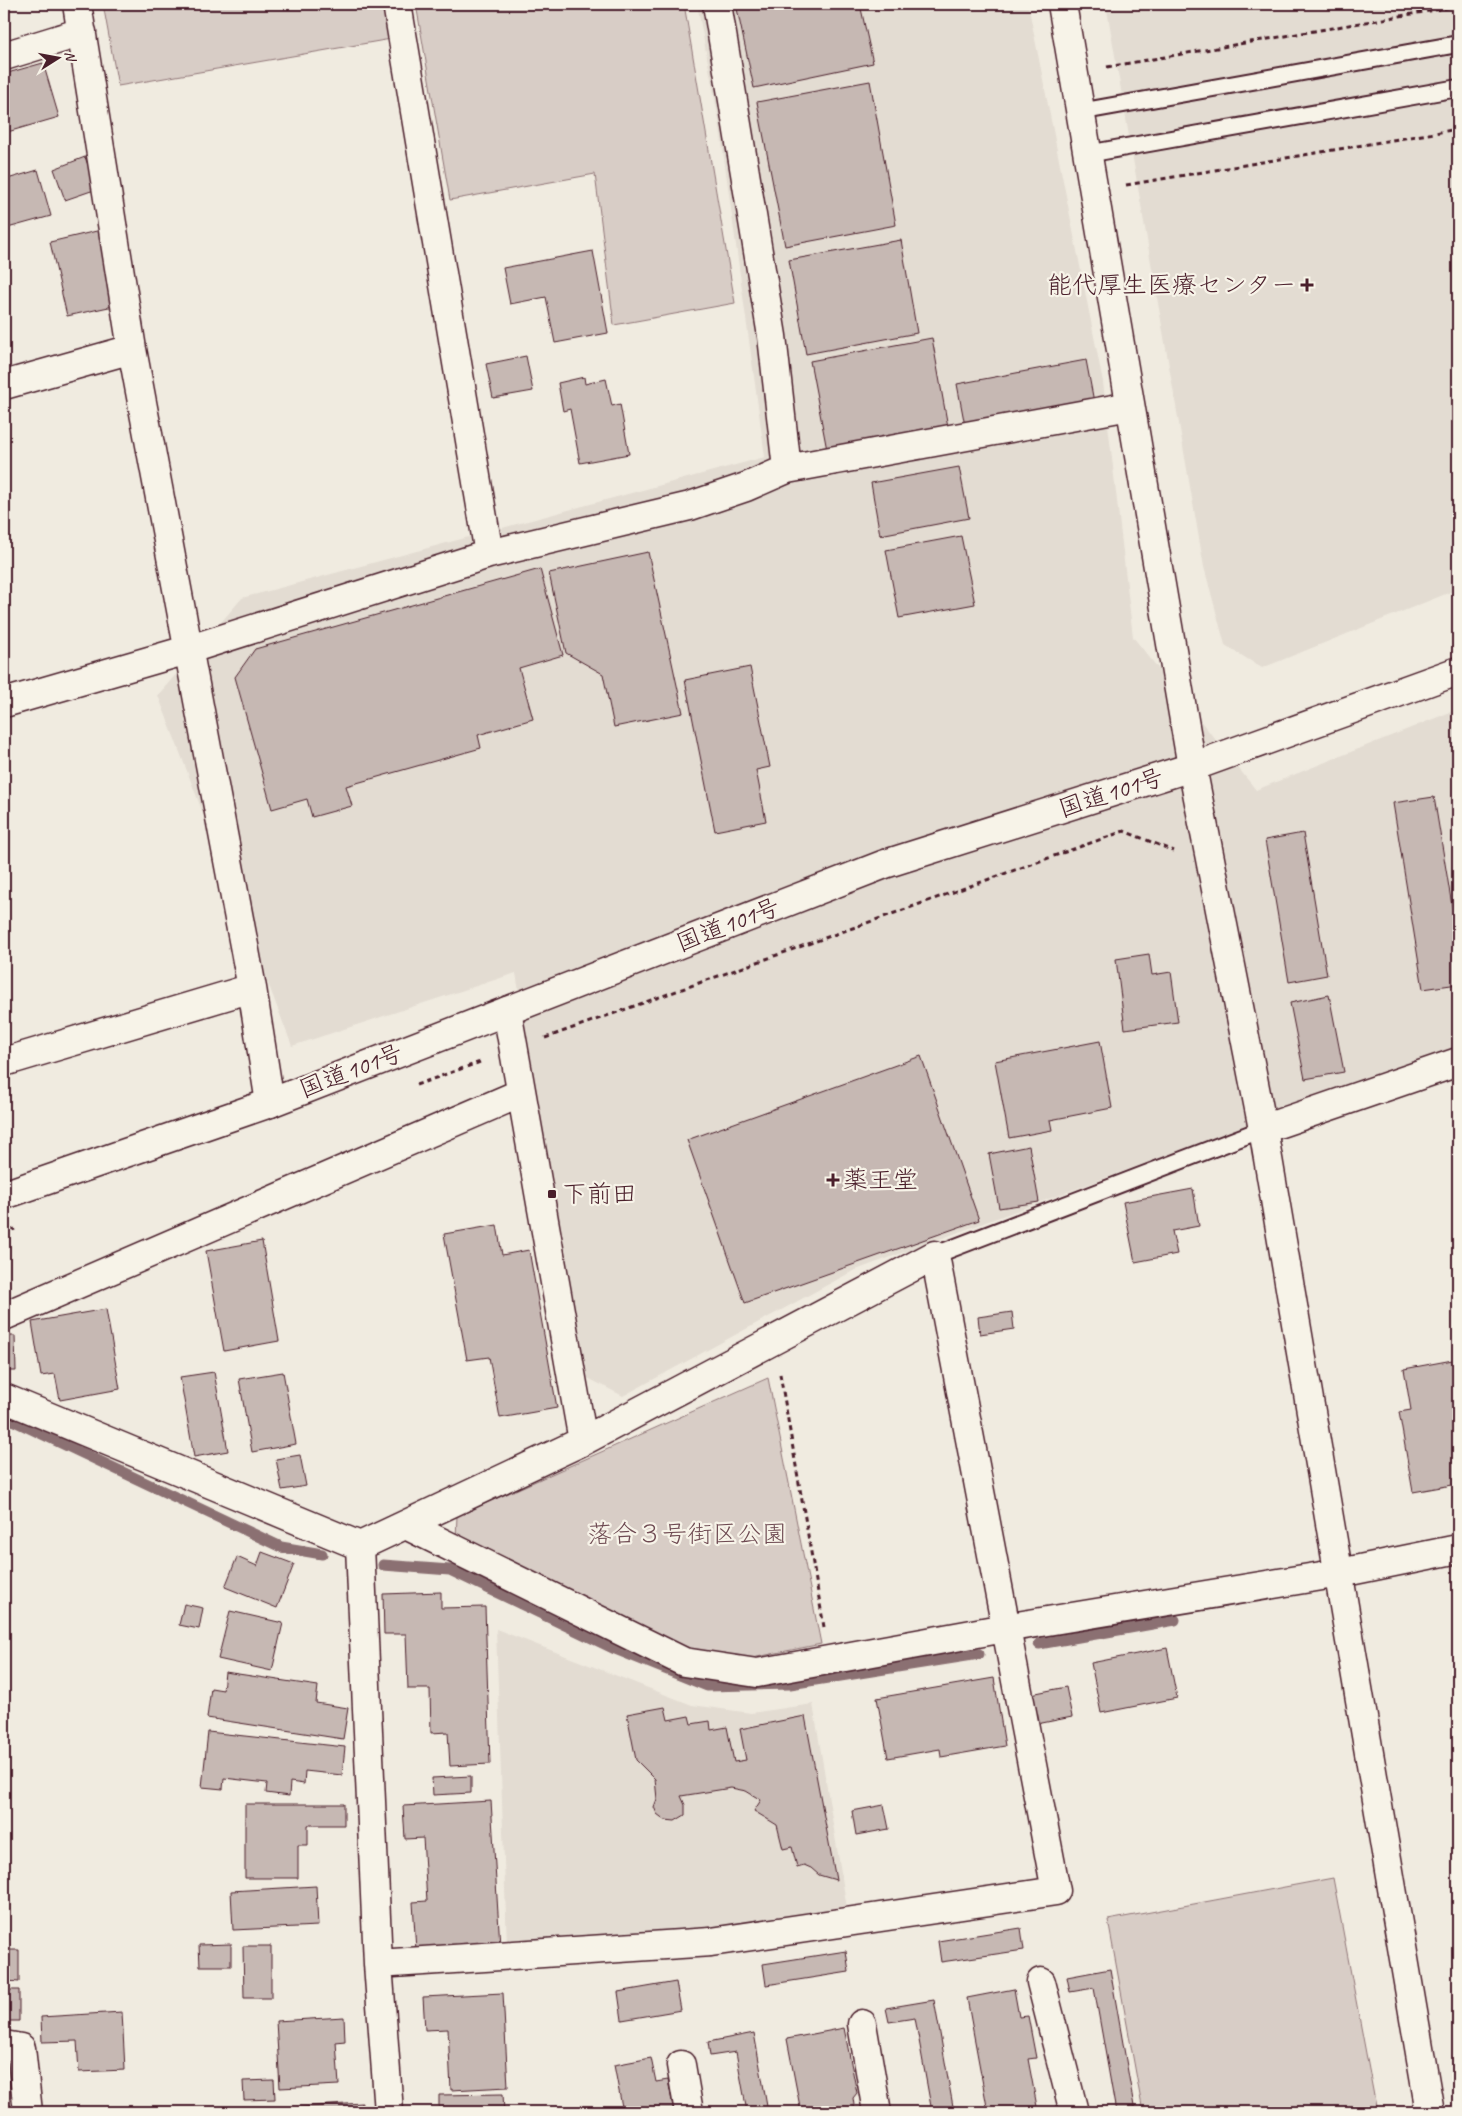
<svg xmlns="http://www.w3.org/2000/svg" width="1462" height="2116" font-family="Caveat,'Klee One',sans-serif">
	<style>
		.built { fill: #e3dcd2 }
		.green { fill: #d8cdc6; stroke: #917678 }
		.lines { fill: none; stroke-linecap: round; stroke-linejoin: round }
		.stream { stroke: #8b6f72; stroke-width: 11 }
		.building { fill: #c6b8b3; stroke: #4a1f2b }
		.lane-casing { stroke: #4a1f2b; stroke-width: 20 }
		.street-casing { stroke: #4a1f2b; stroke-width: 31 }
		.secondary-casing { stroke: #4a1f2b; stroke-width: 31 }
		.highway-casing { stroke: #4a1f2b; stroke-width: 31 }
		.path { stroke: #4a1f2b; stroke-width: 3; stroke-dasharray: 5 4; stroke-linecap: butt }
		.lane { stroke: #f7f3e8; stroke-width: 16 }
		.street { stroke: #f7f3e8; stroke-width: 28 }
		.secondary { stroke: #f7f3e8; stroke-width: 28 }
		.highway { stroke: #f7f3e8; stroke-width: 28 }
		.poi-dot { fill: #4a1f2b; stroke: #f7f3e8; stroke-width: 2 }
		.labels { text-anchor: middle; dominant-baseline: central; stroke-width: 4.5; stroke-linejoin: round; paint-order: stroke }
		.poi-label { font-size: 25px; fill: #4a1f2b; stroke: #f7f3e8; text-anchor: start }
		.street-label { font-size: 25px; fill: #4a1f2b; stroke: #f7f3e8 }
		.park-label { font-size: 25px; fill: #6e4a52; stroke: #f7f3e8 }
	</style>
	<rect width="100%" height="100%" fill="#f0ebe0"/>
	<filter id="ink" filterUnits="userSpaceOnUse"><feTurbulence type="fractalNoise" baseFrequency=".02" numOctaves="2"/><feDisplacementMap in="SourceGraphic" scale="10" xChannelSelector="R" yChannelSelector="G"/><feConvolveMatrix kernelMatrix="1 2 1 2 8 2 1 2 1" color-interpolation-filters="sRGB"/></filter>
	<g filter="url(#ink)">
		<path class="built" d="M697,4H1028L1103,382L1133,637L1256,790L1458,709V1048L853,1271L623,1396L582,1375L516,973L292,1046L158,695L242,598L765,457L719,121Z
			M1106,4H1458V589L1262,668L1225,645L1204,567Z
			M496,1629L692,1705L751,1713L813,1704L847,1908L706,1931L507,1947Z"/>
		<path class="green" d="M103,4H384L391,39L118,86Z
			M416,4H684L735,303L614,325L595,174L450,200Z
			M768,1378L821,1644L742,1660L664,1646L456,1539L457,1516Z
			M1333,1878L1377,2112H1143L1108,1920Z"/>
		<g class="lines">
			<path class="stream" d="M4,1416L281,1547L322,1554
				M383,1565L450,1570L615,1649L707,1686L790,1684L979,1654
				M1039,1644L1175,1620"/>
		</g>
		<path class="building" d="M736,4H860L873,63L754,88Z
			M43,63L59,117L4,133V74Z
			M870,81L896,225L785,246L757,102Z
			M85,157L97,189L65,200L54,169Z
			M38,170L51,216L4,229V180Z
			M101,230L118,305L67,316L50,242Z
			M901,240L917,333L806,354L789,260Z
			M593,251L608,333L555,343L546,297L510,304L503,268Z
			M932,338L948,427L827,450L810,361Z
			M526,356L533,391L493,398L486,364Z
			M1086,360L1094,402L965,426L957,384Z
			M584,377L585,384L606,379L612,406L620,404L629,454L580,463L570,409L563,411L558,383Z
			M959,467L969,518L880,535L871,483Z
			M961,536L975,604L899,618L886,550Z
			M648,552L683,713L614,727L603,674L566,653L549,573Z
			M540,569L563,655L519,668L533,719L478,735L481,748L346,786L352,806L312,817L307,799L272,809L235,677L255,649Z
			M750,667L770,767L756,770L766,821L715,831L685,680Z
			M1434,797L1458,942V984L1423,989L1393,803Z
			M1303,833L1327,975L1289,982L1265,840Z
			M1149,954L1152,975L1171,972L1178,1022L1125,1029L1116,959Z
			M1329,995L1344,1072L1305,1079L1290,1003Z
			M1100,1041L1112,1108L1050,1120L1052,1130L1009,1138L995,1061Z
			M921,1056L979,1220L745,1303L687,1140Z
			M1029,1146L1039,1202L999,1208L989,1154Z
			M1193,1189L1199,1226L1172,1231L1177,1254L1135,1262L1123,1202Z
			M497,1225L502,1255L529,1250L557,1408L500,1418L489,1357L467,1360L444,1234Z
			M262,1241L279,1341L224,1351L206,1251Z
			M106,1309L120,1389L60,1400L55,1374L41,1376L32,1322Z
			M1012,1312L1014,1329L980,1334L978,1317Z
			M4,1336H15L16,1371H4Z
			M1458,1359V1484L1413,1492L1399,1412L1411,1410L1404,1369Z
			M214,1372L228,1451L194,1457L180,1377Z
			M283,1372L296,1444L252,1452L239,1379Z
			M300,1455L306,1486L282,1490L276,1459Z
			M262,1552L294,1564L277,1608L225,1587L237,1557L257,1566Z
			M441,1592V1608L485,1607L490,1764L450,1766L448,1732L431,1733L430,1689H408L406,1634H384L383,1594Z
			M184,1604L203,1608L199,1629L179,1625Z
			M230,1611L283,1623L272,1671L218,1659Z
			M1167,1648L1177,1698L1101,1713L1091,1663Z
			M225,1672L318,1686L316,1703L348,1708L343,1739L207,1718L211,1688L223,1690Z
			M994,1678L1005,1746L941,1757L940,1749L888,1758L877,1698Z
			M1066,1687L1072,1717L1037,1724L1031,1694Z
			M665,1707L668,1720L689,1716L691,1724L710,1721L711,1730L727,1727L734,1762L746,1760L740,1729L805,1716L836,1880L819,1875L811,1868L804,1865L797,1867L792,1847L783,1849L777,1825L754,1811L761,1800L746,1791L731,1788L681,1796L685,1805V1815L675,1821L665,1820L657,1814L654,1807L657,1799L655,1779L636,1760L627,1714Z
			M208,1732L345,1747L342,1775L305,1771L304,1784L290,1782L289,1796L266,1793L267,1783L224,1778L223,1789L202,1787Z
			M471,1776V1793L433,1795L432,1778Z
			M491,1801L500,1946L416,1951L413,1902L427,1901L423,1838L405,1839L403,1806Z
			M245,1804H344V1825H308V1845H298V1878H245Z
			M884,1805L889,1829L856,1835L852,1811Z
			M316,1886L318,1926L233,1930L231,1891Z
			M1021,1928L1024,1950L941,1962L938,1941Z
			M231,1944V1966H200L199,1945Z
			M243,1946H271V1998H244Z
			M8,1950H19V1982L7,1981Z
			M846,1951L849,1972L766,1985L763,1964Z
			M1110,1969L1135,2112H1116L1094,1988L1070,1992L1067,1977Z
			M676,1982L681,2010L622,2020L618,1992Z
			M1014,1989L1019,2017L1028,2016L1036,2058L1028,2059L1038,2112H988L967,1998Z
			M8,1990H19V2021H7Z
			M503,1993L508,2087L451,2090L448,2029L425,2030L423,1997Z
			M934,2000L954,2112H932L915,2018L889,2022L886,2008Z
			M122,2012L125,2070L79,2072L77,2041L42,2042L41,2017Z
			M344,2017L345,2041L336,2042L339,2085L280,2088L276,2021Z
			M844,2028L857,2093L853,2098L855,2112H801L787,2039Z
			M754,2033L768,2112H747L736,2052L710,2056L708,2042Z
			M651,2058L656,2082L668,2080L674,2112H623L614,2065Z
			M274,2080L275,2099L244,2100L243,2081Z
			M503,2094L504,2112H439V2095Z
			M362,2103V2112H254V2110Z"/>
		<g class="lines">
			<g class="lane-casing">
				<path id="lane" d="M1079,112L1458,44
					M1087,154L1458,88
					M935,1255L1263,1129"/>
			</g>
			<g class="street-casing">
				<path id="street" d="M77,4L132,349L252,988L270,1103
					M397,4L489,554
					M4,56L82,32
					M4,385L132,349
					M787,469L1130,406
					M4,703L187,650L489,554L690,506L746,487L787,469L772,336L717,4
					M507,1011L583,1441
					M4,1062L252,988
					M1263,1129L1458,1062
					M4,1316L521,1093
					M4,1398L360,1546
					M406,1525L684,1662L757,1673L1005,1628L1340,1573L1458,1549
					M378,1964L711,1942L1056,1891L935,1255L583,1441L360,1546L378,1964L389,2112
					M1041,1982L1074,2112
					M862,2024L877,2112
					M4,2045L21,2048L28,2112
					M681,2065L689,2112"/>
			</g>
			<g class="secondary-casing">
				<path id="secondary" d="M1062,4L1192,767L1263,1129L1430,2112"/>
			</g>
			<g class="highway-casing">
				<path id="highway" d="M4,1195L270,1103L885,864L1192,767L1458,671"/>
			</g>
			<path class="path" d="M1107,67L1458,6
				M1126,185L1458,129
				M545,1038L1124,831L1174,851
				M416,1085L483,1061
				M4,1233L15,1229
				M780,1374L824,1627"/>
			<use href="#lane" class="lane"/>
			<use href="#street" class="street"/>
			<use href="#secondary" class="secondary"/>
			<use href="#highway" class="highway"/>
		</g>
	</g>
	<g class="poi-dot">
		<path d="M1304.5 277.5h5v5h5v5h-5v5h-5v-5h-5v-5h5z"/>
		<path d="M830.5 1172.5h5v5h5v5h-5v5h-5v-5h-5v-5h5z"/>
		<rect x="547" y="1189" width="10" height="10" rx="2.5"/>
	</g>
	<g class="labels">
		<g class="poi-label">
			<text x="1296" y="285" text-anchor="end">能代厚生医療センター</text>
			<text x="843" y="1180">薬王堂</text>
			<text x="562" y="1194">下前田</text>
		</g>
		<g class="street-label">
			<text transform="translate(1111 793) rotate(-18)">国道101号</text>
			<text transform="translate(728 925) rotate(-21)">国道101号</text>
			<text transform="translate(351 1071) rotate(-21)">国道101号</text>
		</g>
		<g class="park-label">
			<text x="687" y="1534">落合３号街区公園</text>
		</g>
	</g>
	<rect width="1462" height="2116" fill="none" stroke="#f7f3e8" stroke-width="20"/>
	<rect x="10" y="10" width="1442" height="2096" fill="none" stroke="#4a1f2b" stroke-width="2" filter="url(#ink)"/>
	<g transform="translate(58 58) rotate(79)" stroke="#f7f3e8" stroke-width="4" paint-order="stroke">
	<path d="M0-4L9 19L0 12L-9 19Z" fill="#4a1f2b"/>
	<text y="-8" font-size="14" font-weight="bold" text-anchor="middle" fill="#4a1f2b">N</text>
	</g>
</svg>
